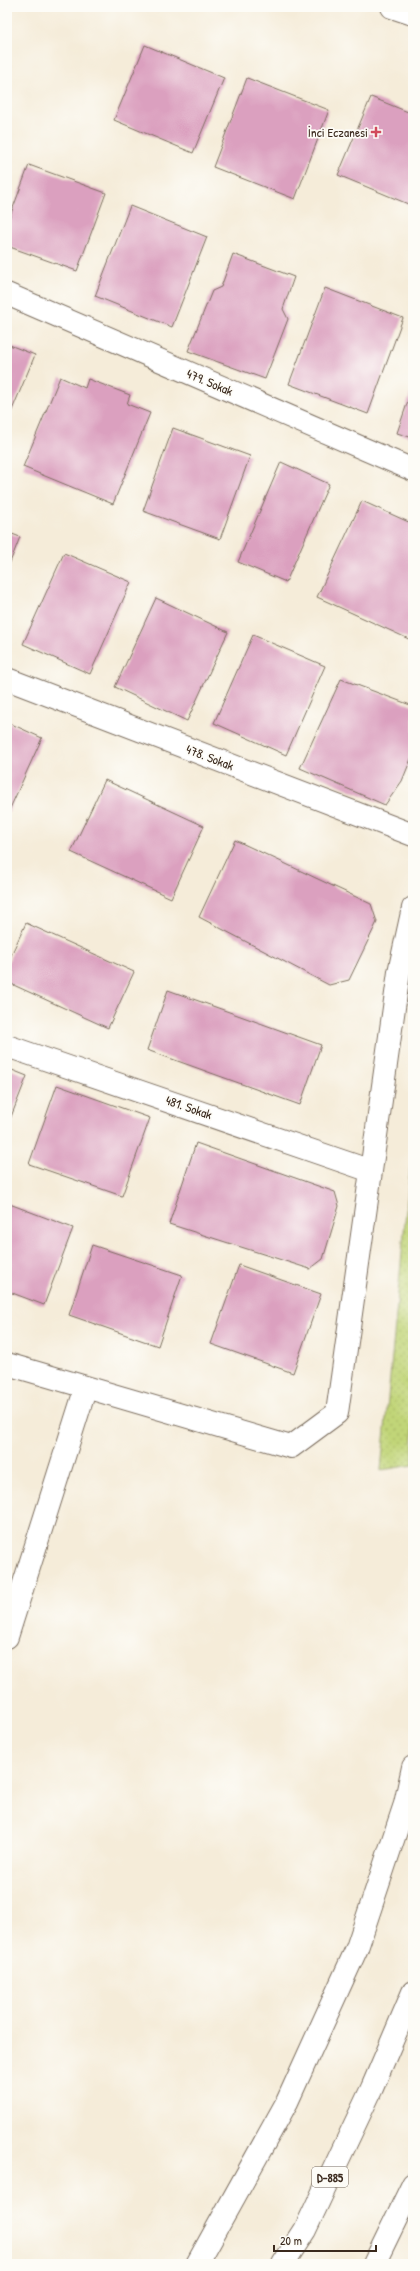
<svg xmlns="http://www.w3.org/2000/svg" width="420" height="2271" font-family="'Patrick Hand',sans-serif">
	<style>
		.grass { fill: url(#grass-dots); stroke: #7e804b }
		.building { fill: #dba0bf }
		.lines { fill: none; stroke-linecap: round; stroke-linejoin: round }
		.minor-casing { stroke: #7c6e5f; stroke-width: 24 }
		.secondary-casing { stroke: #7c6e5f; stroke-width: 24 }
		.trunk-casing { stroke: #7c6e5f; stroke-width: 24 }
		.minor { stroke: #fff; stroke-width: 22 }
		.secondary { stroke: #fff; stroke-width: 22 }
		.trunk { stroke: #fff; stroke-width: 22 }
		.poi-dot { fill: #d1495b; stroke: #fdfcf7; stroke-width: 1.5 }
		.labels { text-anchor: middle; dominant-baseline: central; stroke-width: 3.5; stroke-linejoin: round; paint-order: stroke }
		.shield { fill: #fdfcf7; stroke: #75695f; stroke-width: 1 }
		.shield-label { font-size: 12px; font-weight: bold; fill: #3b2a1e }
		.poi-label { font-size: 13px; fill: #3b2a1e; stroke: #fdfcf7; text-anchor: end }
		.street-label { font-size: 13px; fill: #3b2a1e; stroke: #fdfcf7 }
	</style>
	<defs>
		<pattern id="grass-dots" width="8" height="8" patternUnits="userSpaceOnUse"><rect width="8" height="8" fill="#c1d578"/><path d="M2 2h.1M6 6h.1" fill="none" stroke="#a7b767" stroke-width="1.8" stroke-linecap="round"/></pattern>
	</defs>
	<rect width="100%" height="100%" fill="#fdfcf7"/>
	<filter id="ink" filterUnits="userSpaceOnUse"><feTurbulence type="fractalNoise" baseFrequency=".025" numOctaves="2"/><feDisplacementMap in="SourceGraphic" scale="8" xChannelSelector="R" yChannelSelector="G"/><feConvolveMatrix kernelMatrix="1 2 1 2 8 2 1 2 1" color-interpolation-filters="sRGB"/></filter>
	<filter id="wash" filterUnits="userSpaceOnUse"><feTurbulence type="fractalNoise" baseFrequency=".012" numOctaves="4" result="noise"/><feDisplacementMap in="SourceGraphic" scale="16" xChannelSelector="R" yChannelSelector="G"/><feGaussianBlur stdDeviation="0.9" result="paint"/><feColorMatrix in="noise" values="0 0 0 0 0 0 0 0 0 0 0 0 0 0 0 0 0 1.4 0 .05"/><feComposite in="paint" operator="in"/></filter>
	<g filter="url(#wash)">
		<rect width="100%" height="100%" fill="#f5ecd9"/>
		<path class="grass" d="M413,1139V1465L381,1470Z"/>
		<g id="blocks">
			<path class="building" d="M145,45L224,78L193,153L114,120Z
				M247,78L329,110L295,199L213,167Z
				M371,97L413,114V206L338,175Z
				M29,165L106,193L77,271L7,246V224Z
				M130,206L207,237L172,327L95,296Z
				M233,254L294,277L283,309L288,319L265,379L188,351L212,291L221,287Z
				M325,288L403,318L368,414L289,384Z
				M7,344L35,355L7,422Z
				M60,377L85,388L88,379L130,395L127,404L150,413L113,504L23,467Z
				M413,386V438L397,433Z
				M173,428L250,456L220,539L143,511Z
				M281,462L329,484L286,582L238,562Z
				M362,501L413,524V638L411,640L317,597Z
				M7,532L20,537L7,570Z
				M64,553L131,582L90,674L23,644Z
				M156,598L228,632L187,721L115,687Z
				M253,635L325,666L286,755L214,723Z
				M341,679L413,706V754L402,781L385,805L300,768Z
				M7,722L42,738L7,815Z
				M105,780L204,826L171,898L71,852Z
				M235,840L371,904L377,922L349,980L329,985L199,917Z
				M26,923L134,972L108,1028L7,982V964Z
				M168,990L321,1045L300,1105L147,1050Z
				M7,1068L27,1076L7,1127Z
				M57,1085L150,1118L122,1196L29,1164Z
				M196,1143L335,1192L339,1206L323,1259L310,1269L169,1224Z
				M7,1203L73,1228L44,1305L7,1291Z
				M92,1245L182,1275L158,1346L69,1315Z
				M239,1265L321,1294L293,1373L211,1344Z"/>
		</g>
	</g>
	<g filter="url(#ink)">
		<use href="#blocks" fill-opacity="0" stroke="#7c6e5f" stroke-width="1"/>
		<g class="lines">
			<g class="minor-casing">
				<path id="minor" d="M7,294L413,470
					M7,679L413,835
					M7,1046L371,1171
					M7,1364L291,1447L337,1413L399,972L413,908
					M7,1637L86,1387"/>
			</g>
			<g class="secondary-casing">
				<path id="secondary" d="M392,7L413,14"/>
			</g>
			<g class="trunk-casing">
				<path id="trunk" d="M197,2264L287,2102L357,1948L405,1804L413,1767
					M283,2264L305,2230L372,2088L413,1992
					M374,2264L413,2184"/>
			</g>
			<use href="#minor" class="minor"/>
			<use href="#secondary" class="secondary"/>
			<use href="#trunk" class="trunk"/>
		</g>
	</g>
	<path class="poi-dot" d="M374 126h4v4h4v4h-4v4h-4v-4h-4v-4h4z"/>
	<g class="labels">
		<rect class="shield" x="312" y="2167" width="36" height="20" rx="3"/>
		<g class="shield-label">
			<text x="330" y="2177">D-885</text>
		</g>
		<g class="poi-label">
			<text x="368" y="132">İnci Eczanesi</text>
		</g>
		<g class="street-label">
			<text transform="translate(210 382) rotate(23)">479. Sokak</text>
			<text transform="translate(210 757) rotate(21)">478. Sokak</text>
			<text transform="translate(189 1107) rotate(19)">481. Sokak</text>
		</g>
	</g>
	<rect width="420" height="2271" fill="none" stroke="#fdfcf7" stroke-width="24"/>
	<path d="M274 2245v6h102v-6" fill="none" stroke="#3b2a1e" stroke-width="2"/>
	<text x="280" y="2245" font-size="12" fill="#3b2a1e" stroke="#fdfcf7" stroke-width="3" paint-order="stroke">20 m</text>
</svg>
